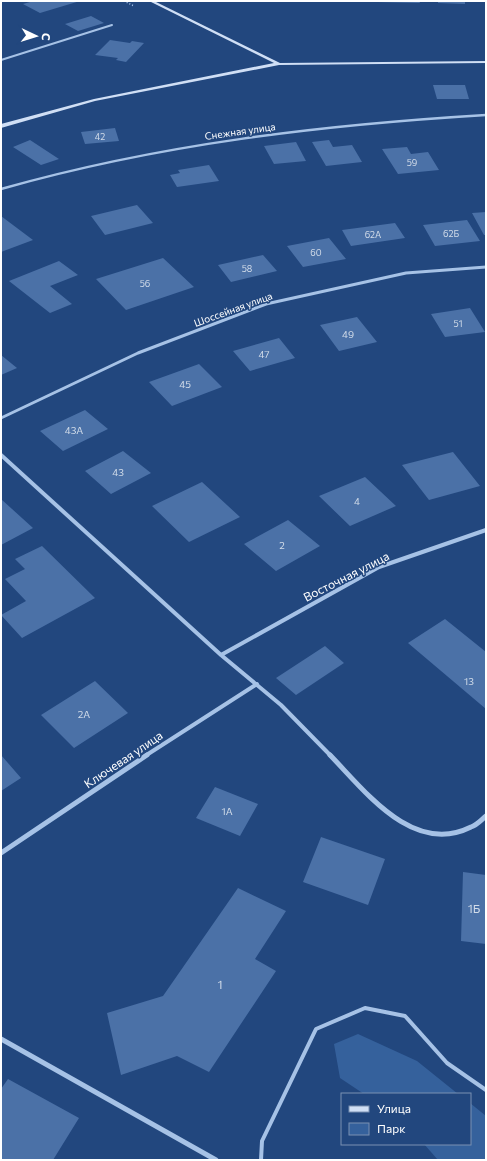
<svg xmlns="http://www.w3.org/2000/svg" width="487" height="1161" font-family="Commissioner,sans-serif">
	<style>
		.green { fill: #35619c }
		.building { fill: #4b71a7 }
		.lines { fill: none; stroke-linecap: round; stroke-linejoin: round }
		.path { stroke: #a6c2e6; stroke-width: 1.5; stroke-dasharray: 1 2; stroke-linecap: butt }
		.lane-far1 { stroke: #a6c2e6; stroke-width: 2 }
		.lane { stroke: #a6c2e6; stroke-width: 4 }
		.street-far3 { stroke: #a6c2e6; stroke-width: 2.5 }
		.street-far2 { stroke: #a6c2e6; stroke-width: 3 }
		.street-far1 { stroke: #a6c2e6; stroke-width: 4 }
		.street { stroke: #a6c2e6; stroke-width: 5 }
		.secondary { fill: #d0dff5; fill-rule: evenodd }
		.labels { text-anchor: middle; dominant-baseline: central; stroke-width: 3; stroke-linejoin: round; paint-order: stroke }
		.far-number-label { font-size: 9px; fill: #d2dce9 }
		.far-street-label { font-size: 10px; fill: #fff; stroke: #22477e }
		.number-label { font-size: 10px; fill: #d2dce9 }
		.street-label { font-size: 12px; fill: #fff; stroke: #22477e }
		.near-number-label { font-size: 12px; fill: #d2dce9 }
	</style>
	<rect width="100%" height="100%" fill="#22477e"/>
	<path class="green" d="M358,1034L417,1061L458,1094H364L340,1078L334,1044Z
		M470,1103L486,1116V1160H438L424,1144H470Z"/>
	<path class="building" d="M28,1H80L40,13L23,4L30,2Z
		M377,1H419L420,3L377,2Z
		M438,1H465V4L438,3Z
		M91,16L104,23L78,31L65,24Z
		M110,40L130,43L132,41L144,43L126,62L116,60L118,58L95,55Z
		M433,85H465L469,99H437Z
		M115,128L119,141L85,144L81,132Z
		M30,140L59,159L41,165L13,147Z
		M329,140L333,147L352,145L362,162L326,166L312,142Z
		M296,142L306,161L274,164L264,146Z
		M407,147L411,154L428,152L439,170L398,174L382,149Z
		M209,165L219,181L177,187L170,175L180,173L178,170Z
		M137,205L153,223L105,235L91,216Z
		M486,212V235H484L472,213Z
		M1,216L33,240L1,252Z
		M467,220L480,241L435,246L423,225Z
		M395,223L405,238L351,246L342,230Z
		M329,238L346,259L303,267L287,246Z
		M263,255L277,271L231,282L218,265Z
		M163,258L194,287L126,310L96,279Z
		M59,261L78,275L50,286L72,304L50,313L9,281Z
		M470,308L485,332L445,337L431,314Z
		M357,317L377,342L339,351L320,325Z
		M279,338L295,358L250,371L233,351Z
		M1,355L17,368L1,375Z
		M199,364L222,387L172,406L149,382Z
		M85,410L108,429L63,451L40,431Z
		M123,451L151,473L111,494L85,471Z
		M453,452L480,486L429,500L402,465Z
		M365,477L396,506L350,526L319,496Z
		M202,482L240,517L189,542L152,506Z
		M1,499L33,528L1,545Z
		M288,520L320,546L276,571L244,544Z
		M42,546L95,598L22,638L1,615L26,601L5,579L25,569L15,559Z
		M445,619L486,652V709L408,643Z
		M325,646L344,663L296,695L276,678Z
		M95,681L128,713L74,748L41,715Z
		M1,755L21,778L1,791Z
		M215,787L258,804L240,836L196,818Z
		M321,837L385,859L368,905L303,882Z
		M463,872L486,875V944L461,941Z
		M238,888L286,911L255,959L276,971L209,1072L177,1056L121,1075L107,1013L163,996Z
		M8,1079L79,1118L53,1160H1V1089Z"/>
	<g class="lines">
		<path class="path" d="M124,1L134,6"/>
		<path class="lane-far1" d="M1,60L112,25"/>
		<path class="lane" d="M261,1160L262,1141L316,1029L365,1008L405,1016L447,1063L486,1090"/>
		<path class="street-far3" d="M1,189C160,144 321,125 486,115"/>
		<path class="street-far2" d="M1,418L138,353L266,304L406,273L486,267"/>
		<path class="street-far1" d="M1,455L221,655L281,705L331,756
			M221,655L379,567L486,530
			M145,756L257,684"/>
		<path class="street" d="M330,755C365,791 413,856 471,827C477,825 481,820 486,816
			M1,853L147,755
			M1,1039L216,1160"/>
		<path class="secondary" d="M149,1H154L280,63L486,61V63L279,65L95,101L1,128V124L94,99L274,63Z"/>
	</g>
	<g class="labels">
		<g class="far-number-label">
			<text x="100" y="136">42</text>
			<text x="412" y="162">59</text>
			<text x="451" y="233">62Б</text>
			<text x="373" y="234">62А</text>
			<text x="316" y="252">60</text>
			<text x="247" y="268">58</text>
			<text x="145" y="283">56</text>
			<text x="458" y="323">51</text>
		</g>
		<g class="far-street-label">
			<text transform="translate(240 131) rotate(-8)">Снежная улица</text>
			<text transform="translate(233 309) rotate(-20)">Шоссейная улица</text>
		</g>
		<g class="number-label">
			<text x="348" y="334">49</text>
			<text x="264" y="354">47</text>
			<text x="185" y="384">45</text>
			<text x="74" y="430">43А</text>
			<text x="118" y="472">43</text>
			<text x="357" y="501">4</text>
			<text x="282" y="545">2</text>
			<text x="469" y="681">13</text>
			<text x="84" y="714">2А</text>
			<text x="227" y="811">1А</text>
		</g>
		<g class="street-label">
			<text transform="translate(346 576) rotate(-27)">Восточная улица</text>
			<text transform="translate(123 759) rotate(-34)">Ключевая улица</text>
		</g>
		<g class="near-number-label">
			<text x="474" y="908">1Б</text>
			<text x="220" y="984">1</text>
		</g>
	</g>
	<rect width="487" height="1161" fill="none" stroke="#ffffff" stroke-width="4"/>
	<rect x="341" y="1093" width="130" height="52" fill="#22477e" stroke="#7a91b2"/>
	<rect x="349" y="1106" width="20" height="6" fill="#d0dff5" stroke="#7a91b2"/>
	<text x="377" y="1113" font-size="12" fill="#ffffff">Улица</text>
	<rect x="349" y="1123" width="20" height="12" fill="#35619c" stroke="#7a91b2"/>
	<text x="377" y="1133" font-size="12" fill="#ffffff">Парк</text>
	<g transform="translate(36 36) rotate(94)" stroke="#22477e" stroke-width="3" paint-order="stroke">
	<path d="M0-3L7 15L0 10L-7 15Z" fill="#ffffff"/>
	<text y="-6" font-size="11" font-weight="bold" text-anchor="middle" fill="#ffffff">С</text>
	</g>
</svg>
